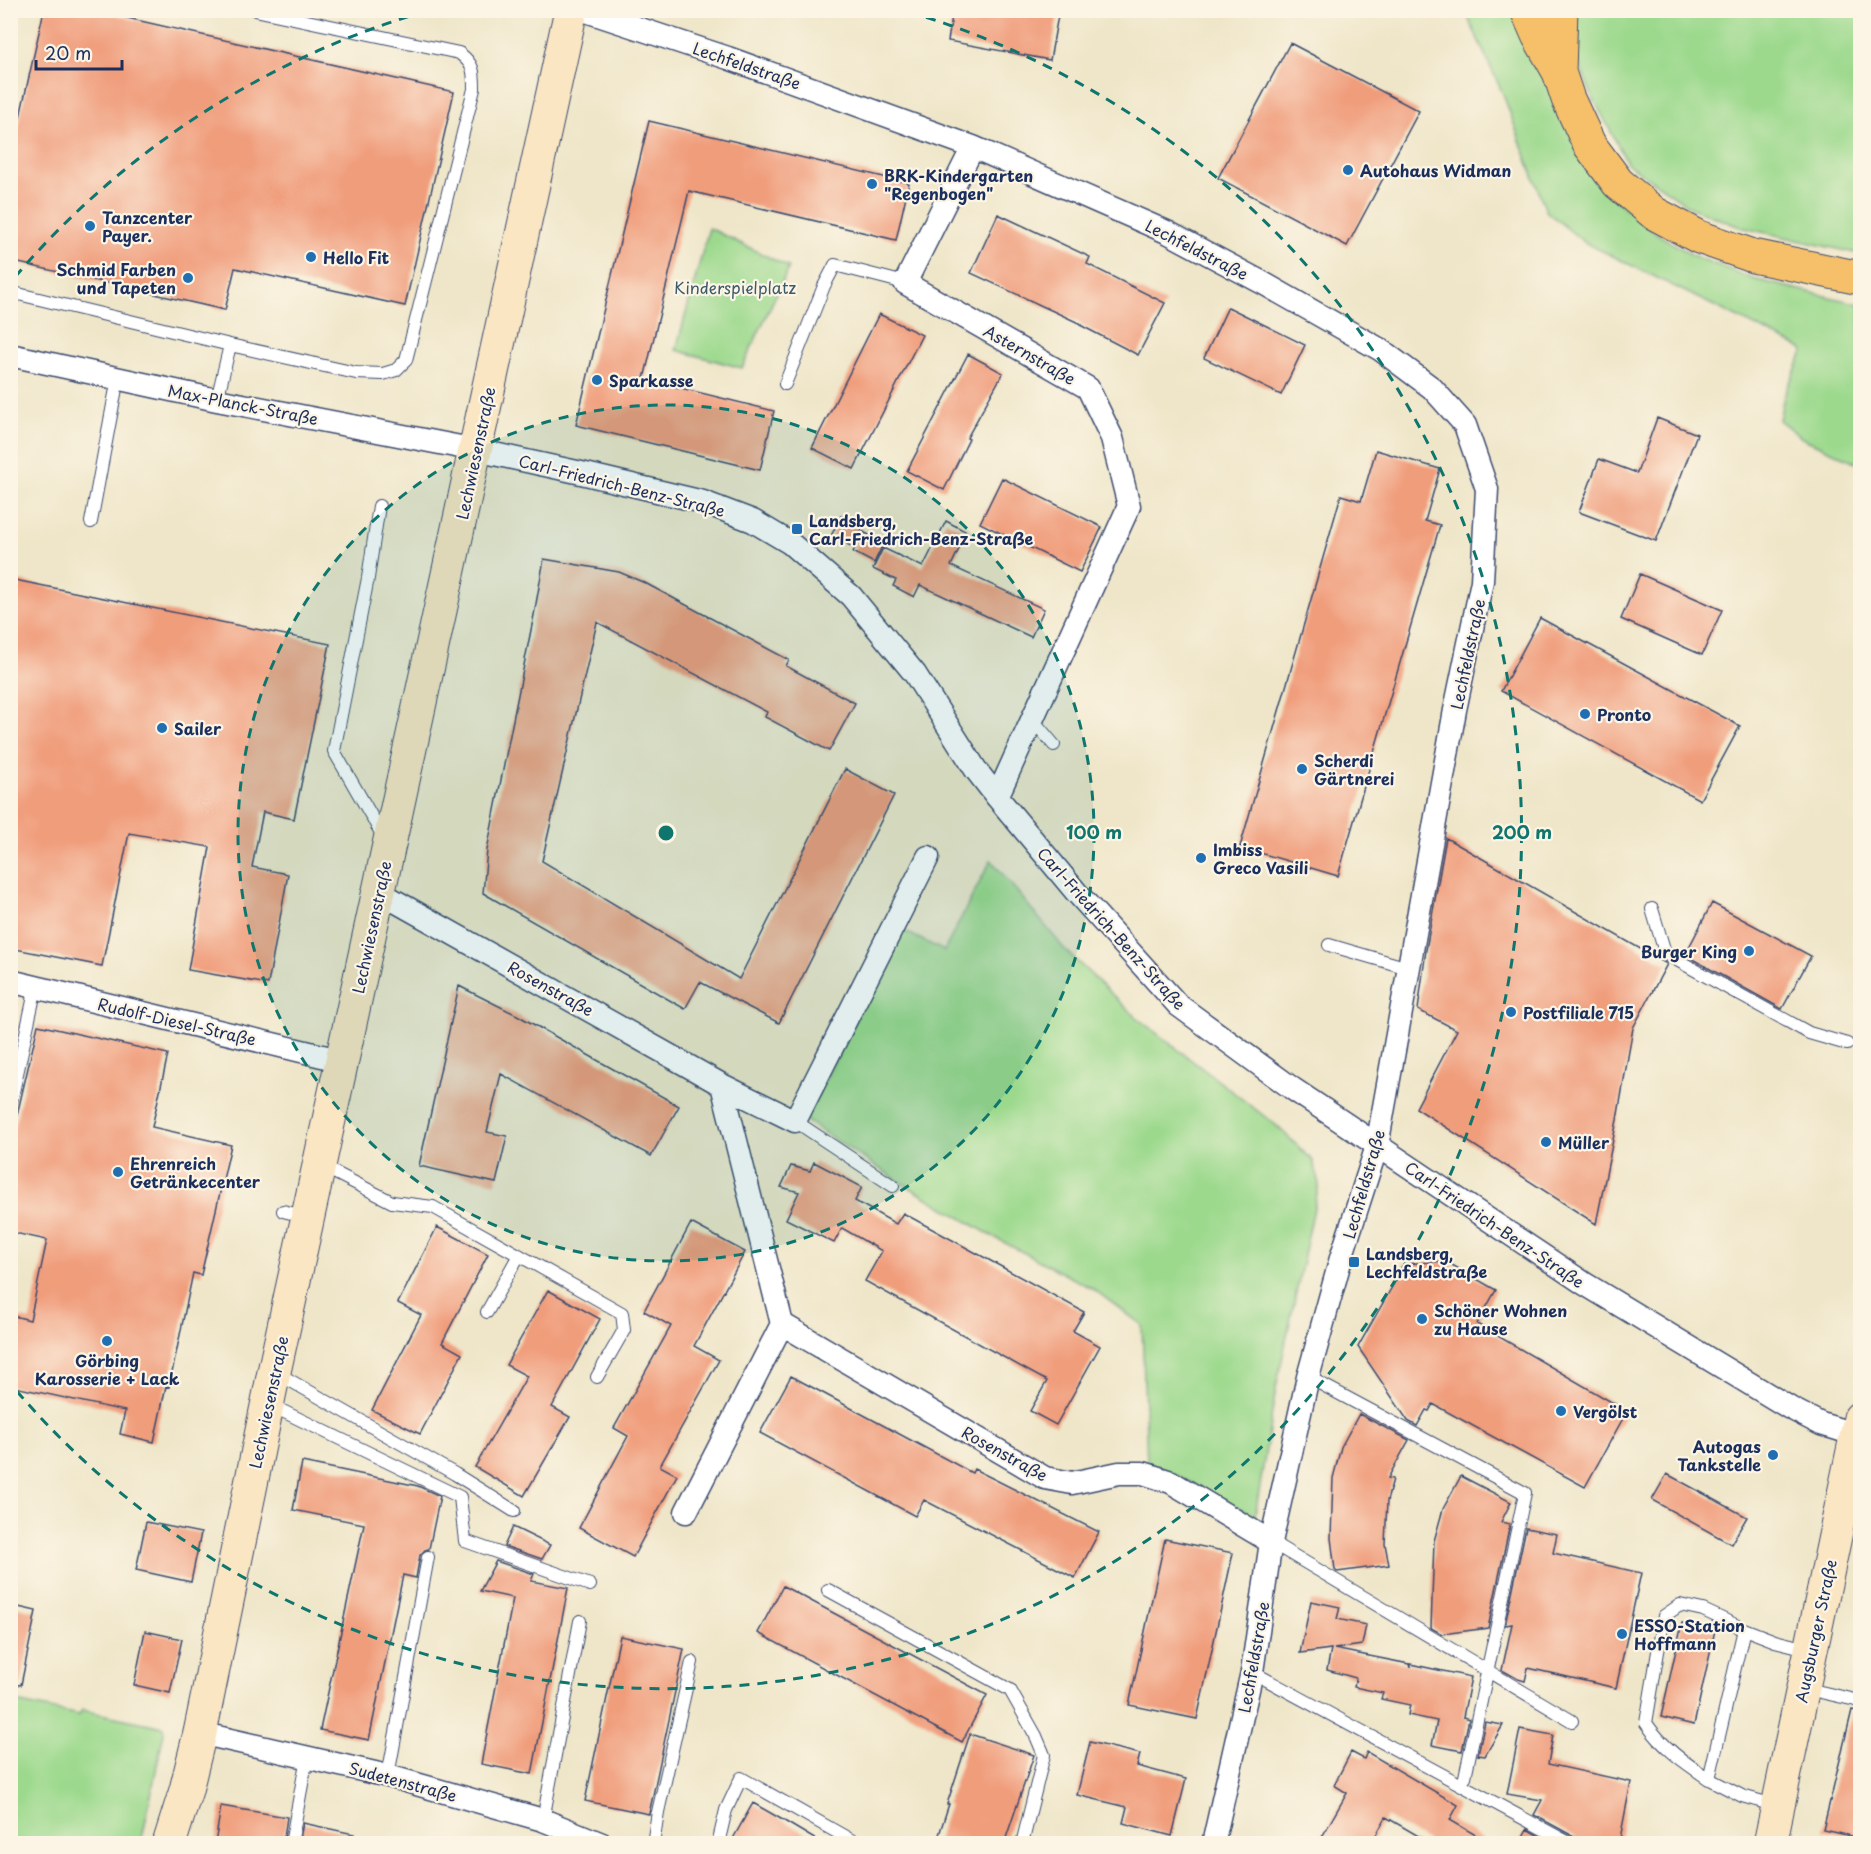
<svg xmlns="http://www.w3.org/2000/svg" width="1871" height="1854" font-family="'Playpen Sans',sans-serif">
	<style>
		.green { fill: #9cd98d; stroke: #5c8476; stroke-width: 1.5 }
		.building { fill: #f09d7c }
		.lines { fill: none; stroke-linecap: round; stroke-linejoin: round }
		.lane-casing { stroke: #3b4a6e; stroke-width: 14 }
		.street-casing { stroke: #3b4a6e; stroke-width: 25 }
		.secondary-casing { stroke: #3b4a6e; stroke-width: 35 }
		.highway-casing { stroke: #3b4a6e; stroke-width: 35 }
		.lane { stroke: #fff; stroke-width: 12 }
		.street { stroke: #fff; stroke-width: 22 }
		.secondary { stroke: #fbe6c4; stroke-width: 33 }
		.highway { stroke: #f6c06b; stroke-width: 33 }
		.ring { fill: none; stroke: #0f766e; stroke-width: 3; stroke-dasharray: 10 8 }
		.poi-dot { fill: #1f6fb2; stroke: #fcf5e5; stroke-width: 2 }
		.labels { text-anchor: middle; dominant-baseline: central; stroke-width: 4.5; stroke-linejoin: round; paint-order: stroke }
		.street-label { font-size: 16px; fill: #1b2f5e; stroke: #fcf5e5 }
		.poi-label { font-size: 16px; font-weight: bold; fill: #1b2f5e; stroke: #fcf5e5; text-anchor: start }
		.park-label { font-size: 16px; fill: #3b5a6a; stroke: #fcf5e5 }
		.centre { fill: #0f766e; stroke: #fcf5e5; stroke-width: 3 }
		.ring-label { font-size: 18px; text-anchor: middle; font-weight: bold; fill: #0f766e; stroke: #fcf5e5; stroke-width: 4.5; stroke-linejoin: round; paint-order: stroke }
	</style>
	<rect width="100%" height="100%" fill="#fcf5e5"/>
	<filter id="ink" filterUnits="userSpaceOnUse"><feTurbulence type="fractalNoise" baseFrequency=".0167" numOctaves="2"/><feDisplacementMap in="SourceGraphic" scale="12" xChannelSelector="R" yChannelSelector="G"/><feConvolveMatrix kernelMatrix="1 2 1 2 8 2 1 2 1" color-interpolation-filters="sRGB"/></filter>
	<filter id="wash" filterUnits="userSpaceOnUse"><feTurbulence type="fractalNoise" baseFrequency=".008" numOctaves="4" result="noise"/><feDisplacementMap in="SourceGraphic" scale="24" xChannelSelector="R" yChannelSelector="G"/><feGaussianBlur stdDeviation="1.35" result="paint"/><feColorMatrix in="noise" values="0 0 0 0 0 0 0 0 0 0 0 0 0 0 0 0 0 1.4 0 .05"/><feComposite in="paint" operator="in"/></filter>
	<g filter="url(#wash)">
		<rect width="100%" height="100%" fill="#efe6c9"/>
		<path class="green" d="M1465,11H1518L1608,193L1652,231L1694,256L1753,279L1860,304V464L1802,438L1779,420L1784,396L1804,350L1584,242L1546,211L1503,94Z
			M1574,11H1860V254L1740,227L1692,208L1628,164L1593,98L1574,51Z
			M709,228L789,267L742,368L676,350Z
			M991,860L1066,951L1137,1018L1277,1126L1313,1161L1319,1184L1276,1388L1255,1516L1174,1474L1147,1464L1142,1325L1093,1289L992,1236L897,1180L805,1120L900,929L944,951Z
			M11,1701L79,1715L82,1710L163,1727L164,1732L141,1843H11Z"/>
		<g id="blocks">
			<path class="building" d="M44,10H92L454,92L405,306L235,268L225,310L10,261V161Z
				M953,10H1059L1050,60L948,41Z
				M1290,43L1419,111L1347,246L1218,178Z
				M649,121L909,183L896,240L689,191L644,379L774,411L760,470L576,425Z
				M998,214L1090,257L1087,264L1165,303L1138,355L1080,325L1081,324L971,273Z
				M1228,307L1305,345L1281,395L1204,358Z
				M879,314L922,335L854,469L812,448Z
				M968,354L1003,373L967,438L969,439L944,490L907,471Z
				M1657,418L1697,434L1656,541L1579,512L1599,459L1637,473Z
				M1376,450L1440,469L1425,521L1440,525L1338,876L1240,847L1341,495L1361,501Z
				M1002,478L1102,527L1080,572L980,523Z
				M841,516L863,526L853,547L831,536Z
				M946,521L967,532L951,566L1044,609L1031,637L920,585L914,597L893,586L896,580L873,569L883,548L923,567Z
				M863,532L884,542L874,563L853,552Z
				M544,559L619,572L645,583L789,660L786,666L855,703L829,751L765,717L767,712L597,622L542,861L739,979L845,769L894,795L779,1023L700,982L685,1009L483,893L487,850L534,615Z
				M1640,574L1722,610L1702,655L1621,619Z
				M10,579L330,644L294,819L263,812L252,867L288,874L268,984L188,970L210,847L129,833L102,966L10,948Z
				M1540,618L1740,726L1700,800L1501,691Z
				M1446,838L1667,964L1633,1028L1617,1120L1596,1224L1416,1108L1457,1030L1418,1010L1426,950Z
				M1712,903L1811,956L1782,1009L1685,955Z
				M459,986L517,1015L679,1106L651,1156L501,1074L487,1132L507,1136L496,1183L419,1166Z
				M38,1025L168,1054L152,1127L231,1145L201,1275L193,1273L169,1387L166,1386L154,1442L120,1434L125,1411L10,1386V1315L30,1320L47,1240L10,1232V1145Z
				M814,1162L862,1187L855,1201L896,1224L903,1213L1084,1312L1073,1331L1100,1346L1056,1425L1030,1411L1047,1381L865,1281L882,1251L842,1228L834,1243L786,1219L799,1192L781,1187L791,1166L810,1171Z
				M691,1223L745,1252L694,1346L719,1360L660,1466L677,1475L633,1557L579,1528L628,1436L614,1428L671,1326L644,1311Z
				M437,1227L488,1254L442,1343L462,1354L420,1434L372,1410L421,1315L398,1303Z
				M1445,1261L1496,1290L1477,1324L1627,1411L1585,1487L1433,1404L1429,1411L1426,1410L1417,1426L1408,1421L1358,1347L1405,1264Z
				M548,1290L600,1319L552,1407L570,1417L524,1496L475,1467L527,1376L506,1365Z
				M791,1376L972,1473L974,1469L1099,1532L1075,1578L924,1500L915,1516L760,1433Z
				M1359,1414L1409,1440L1388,1478L1393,1479L1387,1501L1385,1544L1389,1565L1337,1572L1335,1570L1331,1538L1333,1478L1341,1447Z
				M302,1462L418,1486L440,1496L429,1549L425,1550L420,1555L416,1578L403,1575L369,1740L320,1730L364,1524L293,1510Z
				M1667,1474L1747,1517L1731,1544L1652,1500Z
				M1461,1476L1511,1502L1501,1522L1510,1524L1488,1628L1442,1634L1431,1628L1434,1541L1443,1509Z
				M146,1522L201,1533L191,1582L136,1570Z
				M513,1527L550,1545L542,1559L504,1546Z
				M1526,1528L1557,1534L1553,1553L1641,1573L1616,1688L1528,1668L1525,1681L1518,1679L1502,1670L1512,1624L1505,1625Z
				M1165,1539L1233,1553L1197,1719L1129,1705Z
				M496,1561L534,1574L531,1581L568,1588L532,1774L481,1764L513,1598L480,1591Z
				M783,1586L987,1695L962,1742L758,1633Z
				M1311,1601L1340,1607L1337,1619L1366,1625L1362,1645L1334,1649L1409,1664L1410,1668V1664L1471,1677L1463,1717L1469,1719L1462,1751L1432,1745L1437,1721L1408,1715L1410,1705L1381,1699L1383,1693L1354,1687L1356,1678L1327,1670L1331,1649L1300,1653Z
				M10,1605L36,1611L21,1685L10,1684Z
				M1682,1623L1715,1630L1694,1725L1661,1717Z
				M145,1631L182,1639L170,1693L134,1685Z
				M620,1636L684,1649L649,1814L585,1801Z
				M1852,1710L1860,1712V1838L1823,1830Z
				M1485,1722L1503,1725L1485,1756L1478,1755Z
				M1520,1729L1553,1735L1548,1764L1631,1782L1619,1844H1579L1575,1837L1534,1815L1542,1800L1507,1794Z
				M970,1734L1034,1755L1004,1844H936L949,1804H947Z
				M1090,1742L1140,1754L1137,1766L1186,1779L1172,1836L1123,1823L1127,1807L1077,1795Z
				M1351,1752L1364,1759L1367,1752L1458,1805L1450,1820L1491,1844H1432L1386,1817L1371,1844H1318L1347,1793L1334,1785Z
				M753,1803L781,1819L823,1844H730Z
				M221,1806L287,1817L283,1844H215Z
				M303,1823L354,1834L353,1844H299Z
				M1527,1829L1553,1844H1519Z"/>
		</g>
	</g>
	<g filter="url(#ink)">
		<use href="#blocks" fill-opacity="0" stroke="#3b4a6e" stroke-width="1.5"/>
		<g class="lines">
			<g class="lane-casing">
				<path id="lane" d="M10,292L230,345L356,373L383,374L396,370L406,360L474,89C474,71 474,64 459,53L255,10
					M785,384L824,286L835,265L905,283
					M217,400L230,345
					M379,506L368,578L334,751L384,838
					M91,522L118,378
					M1032,719L1054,745
					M1652,909L1664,949L1668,955L1809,1033L1847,1044
					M1329,945L1408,968
					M10,1106L36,987
					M795,1121L893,1186
					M320,1165L392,1202L433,1207L622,1313L624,1330L597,1377
					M283,1211L307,1217
					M487,1312L519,1255
					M275,1372L455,1474L514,1511
					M1308,1377L1525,1493L1465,1777
					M268,1404L460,1497L465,1541L590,1585
					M1271,1542L1572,1721
					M828,1590L1010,1690L1036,1736L1044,1755L1022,1844
					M1252,1672L1571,1844
					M1803,1688L1860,1701
					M388,1776L428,1557
					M1709,1779C1684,1762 1663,1748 1646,1723L1664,1616L1680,1605L1703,1610L1744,1629
					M1777,1806L1742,1796L1709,1779L1744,1629L1775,1641L1811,1650
					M543,1820L580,1621
					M291,1844L307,1757
					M653,1844L658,1812L692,1662
					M718,1844L726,1810L741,1778L858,1844"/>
			</g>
			<g class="street-casing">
				<path id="street" d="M583,10L728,58L973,147L1169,233L1263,283L1381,350L1432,388L1465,425L1487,489L1482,581L1455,710L1377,1146L1341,1258L1308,1377L1271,1542L1252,1672L1213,1844
					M973,147L905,283L1088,388L1112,438L1129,506L997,797
					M10,355L217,400L476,450L577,472L703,502L753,521L790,543L851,596L915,674L976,770L997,797L1077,893L1178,1005L1293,1089L1585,1284L1790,1408L1821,1424L1857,1435
					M379,892L722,1085L782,1324L1045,1478L1072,1483L1119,1473H1143L1171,1482L1271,1542
					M10,981L343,1061
					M722,1085L795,1121L928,857
					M686,1512L782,1324
					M200,1733L388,1776L543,1820L602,1844"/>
			</g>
			<g class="secondary-casing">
				<path id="secondary" d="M169,1844L186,1790L200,1733L274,1372L571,10
					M1770,1844L1860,1418"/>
			</g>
			<g class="highway-casing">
				<path id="highway" d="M1527,10L1538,35L1559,72L1568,99L1589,144L1618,183L1654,213L1699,237L1753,256L1860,278
					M1559,72L1561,10"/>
			</g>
			<use href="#lane" class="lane"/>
			<use href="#street" class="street"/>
			<use href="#secondary" class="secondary"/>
			<use href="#highway" class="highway"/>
		</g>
	</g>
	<circle cx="666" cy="833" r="428" fill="#0f766e" fill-opacity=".12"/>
	<g class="ring">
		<circle cx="666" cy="833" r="428"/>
		<path d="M15 277A856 856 0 0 1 423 12M909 12A856 856 0 1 1 15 1389"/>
	</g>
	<g class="poi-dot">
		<circle cx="1348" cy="170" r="6"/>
		<circle cx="872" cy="184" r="6"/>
		<circle cx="90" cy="226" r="6"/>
		<circle cx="311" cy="257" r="6"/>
		<circle cx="188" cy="278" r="6"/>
		<circle cx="597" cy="380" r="6"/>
		<rect x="791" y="523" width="12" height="12" rx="3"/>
		<circle cx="1585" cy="714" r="6"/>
		<circle cx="162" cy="728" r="6"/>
		<circle cx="1302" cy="769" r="6"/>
		<circle cx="1201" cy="858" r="6"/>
		<circle cx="1749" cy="951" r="6"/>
		<circle cx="1511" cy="1012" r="6"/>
		<circle cx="1546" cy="1142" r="6"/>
		<circle cx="118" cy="1172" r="6"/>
		<rect x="1348" y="1256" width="12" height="12" rx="3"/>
		<circle cx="1422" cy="1319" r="6"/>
		<circle cx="107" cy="1341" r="6"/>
		<circle cx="1561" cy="1411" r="6"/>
		<circle cx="1773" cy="1455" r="6"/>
		<circle cx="1622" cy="1634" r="6"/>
	</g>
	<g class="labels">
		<g class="street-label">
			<text transform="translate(747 65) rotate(19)">Lechfeldstraße</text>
			<text transform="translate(1197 249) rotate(27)">Lechfeldstraße</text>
			<text transform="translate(1030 354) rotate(30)">Asternstraße</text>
			<text transform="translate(243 404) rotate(11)">Max-Planck-Straße</text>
			<text transform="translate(475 453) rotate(-78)">Lechwiesenstraße</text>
			<text transform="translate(622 485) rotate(14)">Carl-Friedrich-Benz-Straße</text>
			<text transform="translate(1467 654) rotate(-78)">Lechfeldstraße</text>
			<text transform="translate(371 927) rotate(-78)">Lechwiesenstraße</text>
			<text transform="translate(1112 928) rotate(48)">Carl-Friedrich-Benz-Straße</text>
			<text transform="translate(551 988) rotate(29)">Rosenstraße</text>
			<text transform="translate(177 1021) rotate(13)">Rudolf-Diesel-Straße</text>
			<text transform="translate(1363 1184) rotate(-74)">Lechfeldstraße</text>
			<text transform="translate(1495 1224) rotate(34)">Carl-Friedrich-Benz-Straße</text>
			<text transform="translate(268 1402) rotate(-78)">Lechwiesenstraße</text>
			<text transform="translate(1005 1453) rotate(29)">Rosenstraße</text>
			<text transform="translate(1815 1631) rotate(-78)">Augsburger Straße</text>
			<text transform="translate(1253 1657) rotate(-80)">Lechfeldstraße</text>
			<text transform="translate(403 1781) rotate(15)">Sudetenstraße</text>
		</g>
		<g class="poi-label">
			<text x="1360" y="170">Autohaus Widman</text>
			<text x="884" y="175">BRK-Kindergarten<tspan x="884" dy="18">"Regenbogen"</tspan></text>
			<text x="102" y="217">Tanzcenter<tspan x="102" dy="18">Payer.</tspan></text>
			<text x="323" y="257">Hello Fit</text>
			<text x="176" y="269" text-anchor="end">Schmid Farben<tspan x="176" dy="18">und Tapeten</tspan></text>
			<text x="609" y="380">Sparkasse</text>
			<text x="809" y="520">Landsberg,<tspan x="809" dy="18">Carl-Friedrich-Benz-Straße</tspan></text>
			<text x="1597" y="714">Pronto</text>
			<text x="174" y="728">Sailer</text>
			<text x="1314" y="760">Scherdi<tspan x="1314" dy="18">Gärtnerei</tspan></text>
			<text x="1213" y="849">Imbiss<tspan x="1213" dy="18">Greco Vasili</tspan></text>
			<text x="1737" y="951" text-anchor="end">Burger King</text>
			<text x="1523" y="1012">Postfiliale 715</text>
			<text x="1558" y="1142">Müller</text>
			<text x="130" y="1163">Ehrenreich<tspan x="130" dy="18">Getränkecenter</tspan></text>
			<text x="1366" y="1253">Landsberg,<tspan x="1366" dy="18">Lechfeldstraße</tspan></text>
			<text x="1434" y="1310">Schöner Wohnen<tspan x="1434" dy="18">zu Hause</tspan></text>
			<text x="107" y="1360" text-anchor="middle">Görbing<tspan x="107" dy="18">Karosserie + Lack</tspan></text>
			<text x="1573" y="1411">Vergölst</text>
			<text x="1761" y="1446" text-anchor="end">Autogas<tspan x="1761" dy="18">Tankstelle</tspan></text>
			<text x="1634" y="1625">ESSO-Station<tspan x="1634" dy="18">Hoffmann</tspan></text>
		</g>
		<g class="park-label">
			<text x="735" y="287">Kinderspielplatz</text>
		</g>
	</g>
	<circle cx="666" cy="833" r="9" class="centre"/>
	<g class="ring-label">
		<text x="1094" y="839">100 m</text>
		<text x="1522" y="839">200 m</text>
	</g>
	<rect width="1871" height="1854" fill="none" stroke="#fcf5e5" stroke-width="36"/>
	<path d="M36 60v9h86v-9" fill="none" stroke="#1b2f5e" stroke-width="3"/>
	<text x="45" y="60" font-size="18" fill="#1b2f5e" stroke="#fcf5e5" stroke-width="4.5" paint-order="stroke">20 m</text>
</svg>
